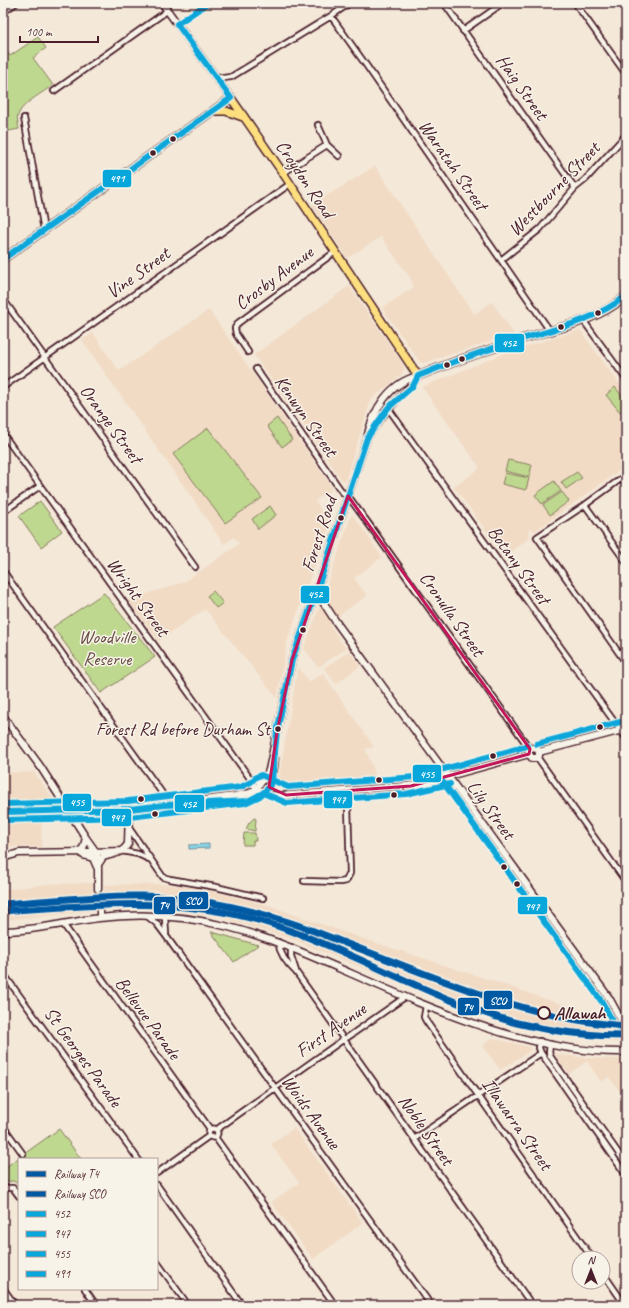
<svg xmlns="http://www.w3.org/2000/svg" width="629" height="1308" font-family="Caveat,sans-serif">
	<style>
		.built { fill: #f1dbc5 }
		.green { fill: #bfd88f; stroke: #847c5d }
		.water { fill: #89d7e7; stroke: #708d9c }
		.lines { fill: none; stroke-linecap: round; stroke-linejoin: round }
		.secondary-tunnel { stroke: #d2c0b5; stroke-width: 6; stroke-dasharray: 6 3; stroke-linecap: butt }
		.street-casing { stroke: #4a1f2b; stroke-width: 8 }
		.secondary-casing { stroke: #4a1f2b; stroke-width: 9 }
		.primary-casing { stroke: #4a1f2b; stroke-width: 10 }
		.street { stroke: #f7f3e8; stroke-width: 4.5 }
		.secondary { stroke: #f7f3e8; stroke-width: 6 }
		.primary { stroke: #fedf80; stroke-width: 7 }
		.bus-1-casing { stroke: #f7f3e8; stroke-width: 9 }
		.bus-2-casing { stroke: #f7f3e8; stroke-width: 9 }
		.bus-3-casing { stroke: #f7f3e8; stroke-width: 9 }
		.bus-4-casing { stroke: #f7f3e8; stroke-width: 9 }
		.bus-1 { stroke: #07a6db; stroke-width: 6 }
		.bus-2 { stroke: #07a6db; stroke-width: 6 }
		.bus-3 { stroke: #07a6db; stroke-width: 6 }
		.bus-4 { stroke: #07a6db; stroke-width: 6 }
		.rail-1-casing { stroke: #f7f3e8; stroke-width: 10 }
		.rail-2-casing { stroke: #f7f3e8; stroke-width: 10 }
		.rail-1 { stroke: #005aa3; stroke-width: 7 }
		.rail-2 { stroke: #005aa3; stroke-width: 7 }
		.marked { fill: none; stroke: #c2185b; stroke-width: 3; stroke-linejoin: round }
		.bus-dot { fill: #4a1f2b; stroke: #f7f3e8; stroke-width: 1.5 }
		.stop-dot { fill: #f7f3e8; stroke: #4a1f2b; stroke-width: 2 }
		.labels { text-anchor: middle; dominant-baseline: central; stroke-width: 3; stroke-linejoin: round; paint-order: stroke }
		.bus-label { font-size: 18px; fill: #4a1f2b; stroke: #f7f3e8; text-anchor: end }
		.street-label { font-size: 19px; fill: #4a1f2b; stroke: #f7f3e8 }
		.park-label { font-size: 19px; fill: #674d44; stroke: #f7f3e8 }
		.stop-label { font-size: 19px; font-weight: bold; fill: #4a1f2b; stroke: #f7f3e8; text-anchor: start }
		.line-badge { stroke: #f7f3e8; stroke-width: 1.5 }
		.badge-label { font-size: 11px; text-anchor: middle; font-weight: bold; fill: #fff }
	</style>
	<rect width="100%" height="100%" fill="#f4e8d8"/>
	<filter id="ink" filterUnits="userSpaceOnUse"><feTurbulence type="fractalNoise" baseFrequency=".025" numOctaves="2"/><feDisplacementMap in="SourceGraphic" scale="8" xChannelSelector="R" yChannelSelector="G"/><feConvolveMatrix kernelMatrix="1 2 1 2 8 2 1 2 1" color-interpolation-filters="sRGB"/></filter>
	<g filter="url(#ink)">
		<path class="built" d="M375,166L474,314L492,302L514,334L424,363L420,362L382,308L414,287L410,278L381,237L347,258L312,205Z
			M349,286L403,364L404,369L402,374L371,400L345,481H343L254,355Z
			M209,310L329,483L331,490L315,501L330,524L287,642L277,698L205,609L159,641L128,600L184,582L239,544L234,537L224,544L82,340L93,333L119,371Z
			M580,330L626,393V426L619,432L626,442V466L535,531L531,529L529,531L530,537L505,556L454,487L480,468L422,387L508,352Z
			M353,515L382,557L354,578L367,596L342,613L330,625L346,649L318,667L304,648L318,611L351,516Z
			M349,651L360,666L336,684L324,668Z
			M298,667L309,682L323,673L374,747L365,749L373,767L376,780L286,787L282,785L279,777Z
			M34,772L56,803L3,804V773Z
			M41,819L42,847H6L3,843V820Z
			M92,883L95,911L3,920V890L48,884Z
			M165,884L204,889L267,905L355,936L517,989L539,997L578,1009L612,1015L626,1013V1038L618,1042L581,1037L535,1029L472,1013L292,939L223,918L147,907L105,909L104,885Z
			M491,1038L529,1047L530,1051L500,1070L483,1046Z
			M556,1054L586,1058L626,1059V1099L609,1077L601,1082L587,1061L569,1074L555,1055Z
			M294,1128L363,1223L313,1259L271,1202L299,1183L271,1144Z"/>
		<path class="green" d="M38,37L46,48L33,58L53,85C44,92 23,103 19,113C16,118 18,123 19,129L3,132V46L10,56Z
			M615,387L626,401V408L620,412L606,395Z
			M277,418L292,440L282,447L267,426Z
			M208,428L262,498L225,523L173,454Z
			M508,460L532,465L529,477L505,471Z
			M577,472L582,478L566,489L561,482Z
			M505,473L529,478L526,490L502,484Z
			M554,481L561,491L542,504L535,495Z
			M562,492L569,501L550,515L543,505Z
			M40,501L62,531L41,547L19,516Z
			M270,506L276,515L258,529L252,519Z
			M213,591L223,603L216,608L207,596Z
			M104,593L155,657L101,693L53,627Z
			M254,818L256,819L255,831L246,829L249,823Z
			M244,833H255L256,841H253V845H243Z
			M211,932H212L258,945L234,962Z
			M59,1129L81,1159H19V1184L13,1181L3,1182V1169Z"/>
		<path class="water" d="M209,844V848L189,849V845Z"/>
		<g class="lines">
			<path class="secondary-tunnel" d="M98,889L100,909"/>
			<g class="street-casing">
				<path id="street" d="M444,3L575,188
					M575,3L626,74
					M3,12L16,3
					M331,16L366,65L550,331
					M177,24L208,3
					M463,31L503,3
					M215,76L223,78L231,77L331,16L350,3
					M54,91L167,11
					M24,118L44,230
					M318,125L327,145
					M283,173L327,145L339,156
					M3,251L7,257
					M501,260L540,229L575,188L585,180L626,135
					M3,299L195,567
					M583,320L626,379
					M248,352L236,334L235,328L238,323L335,252
					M256,369L342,492L348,496L368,523L530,749
					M3,387L290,184
					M388,408L626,738
					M3,434L249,777L251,783L257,788
					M626,475L585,505L537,537L626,663
					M585,505L626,562
					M3,512L40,486
					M3,571L162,793L165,805
					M537,757L626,882
					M249,777L261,783
					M129,828L163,877L170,879L216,887L263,898
					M122,851L138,854L149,859
					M304,881L340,882L346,881L350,873L348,806L345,791
					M147,916L157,924L166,936L431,1305
					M165,917L166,934
					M63,924L210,1129
					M278,942C280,955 287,964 296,972L532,1305
					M291,947V956L296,971
					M3,973L138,1159
					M426,1006L424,1017L426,1021L592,1258
					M550,1044L549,1052L550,1056L626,1164
					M541,1053L626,1175
					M3,1126L23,1154
					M208.5 1133a4.5 4.5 0 1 1 9 0a4.5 4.5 0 1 1-9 0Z
					M216,1130L344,1039L348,1037L405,997
					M215,1137L335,1305
					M414,1139L541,1053L539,1048L540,1041
					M157,1173L209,1136
					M157,1185L242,1305
					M3,1188H13L19,1196
					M157,1262L188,1305
					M603,1273L625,1305
					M3,1288L15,1305
					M85,1289L96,1305"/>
			</g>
			<g class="secondary-casing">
				<path id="secondary" d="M162,3L231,98
					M369,435C377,423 385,412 395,402C404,392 411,389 418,376
					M316,591L336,622L609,998L626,1029
					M3,716L40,766L86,838L96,852L98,859V889
					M539,752L626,729
					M529,754L532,758H536L539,756V752
					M529,754V751L532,748L537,749L539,752
					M257,788L263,793L278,796L405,786L416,785L529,754
					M193,805C213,804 258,807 269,786C274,777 274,767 275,758
					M3,812L129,809L165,805L235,796L250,793L256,789L266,776L269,770L292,660L323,572L367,438C373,410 389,383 418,376
					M77,852L83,849L86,838
					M83,855L93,858L97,867
					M3,856H9L19,853L90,852L122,851
					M99,863L103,857C113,853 121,855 128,844L129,809
					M100,909V918
					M3,931C36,931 67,922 99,918C140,913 185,916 225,926C269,937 309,955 350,973C434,1010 533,1054 626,1052"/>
			</g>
			<g class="primary-casing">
				<path id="primary" d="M213,111H226L243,117
					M3,259L231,98L283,173L418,376C452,362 487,350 522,339C558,328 597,321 626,296"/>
			</g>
			<use href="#street" class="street"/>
			<use href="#secondary" class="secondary"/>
			<use href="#primary" class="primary"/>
			<g class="bus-1-casing">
				<path id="bus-1" d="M3,812L129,809L165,805L248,801L263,793L269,787L272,780L277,732L292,660L323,572L367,438L388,408L413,386L418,376C452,362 487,350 522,339C559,328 595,320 626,296"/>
			</g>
			<g class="bus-2-casing">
				<path id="bus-2" d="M442,781L602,1002L619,1033
					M3,820L130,817L245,803L260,796L263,793L287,803L406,794L450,784"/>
			</g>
			<g class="bus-3-casing">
				<path id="bus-3" d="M537,744L624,721
					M3,804L128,801L241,787L251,782L256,777L261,775L288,787L415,777L527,746"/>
			</g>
			<g class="bus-4-casing">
				<path id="bus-4" d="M177,24L231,98
					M177,24L208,3
					M3,259L231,98"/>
			</g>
			<use href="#bus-1" class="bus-1"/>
			<use href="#bus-2" class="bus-2"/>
			<use href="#bus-3" class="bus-3"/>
			<use href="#bus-4" class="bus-4"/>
			<g class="rail-1-casing">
				<path id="rail-1" d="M3,911C91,905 175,896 261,921C349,947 428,999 517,1023C553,1032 589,1036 626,1036"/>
			</g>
			<g class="rail-2-casing">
				<path id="rail-2" d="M3,904C49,901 95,895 142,896C189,897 237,906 282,920C309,928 336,940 363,950C449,983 534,1020 626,1026"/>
			</g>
			<use href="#rail-1" class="rail-1"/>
			<use href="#rail-2" class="rail-2"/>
		</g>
	</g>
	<path class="marked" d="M348,496L530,749L529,754L411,786L286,795L269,787L277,732L292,660Z"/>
	<g class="bus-dot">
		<circle cx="173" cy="139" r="3.5"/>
		<circle cx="153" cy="153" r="3.5"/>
		<circle cx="598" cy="313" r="3.5"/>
		<circle cx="561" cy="327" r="3.5"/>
		<circle cx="462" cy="359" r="3.5"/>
		<circle cx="447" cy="365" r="3.5"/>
		<circle cx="341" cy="518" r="3.5"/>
		<circle cx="303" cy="630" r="3.5"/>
		<circle cx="600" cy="727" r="3.5"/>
		<circle cx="278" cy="729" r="3.5"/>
		<circle cx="493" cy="756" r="3.5"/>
		<circle cx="379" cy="780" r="3.5"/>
		<circle cx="394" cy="795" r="3.5"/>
		<circle cx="141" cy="799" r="3.5"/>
		<circle cx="155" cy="814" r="3.5"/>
		<circle cx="504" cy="867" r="3.5"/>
		<circle cx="517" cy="884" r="3.5"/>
	</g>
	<circle class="stop-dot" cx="544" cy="1013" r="6"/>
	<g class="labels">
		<g class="bus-label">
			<text x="270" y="729">Forest Rd before Durham St</text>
		</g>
		<g class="street-label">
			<text transform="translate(522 87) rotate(55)">Haig Street</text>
			<text transform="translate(453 165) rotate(55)">Waratah Street</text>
			<text transform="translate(305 179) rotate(56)">Croydon Road</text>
			<text transform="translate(554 189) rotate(-46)">Westbourne Street</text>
			<text transform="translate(138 273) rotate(-36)">Vine Street</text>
			<text transform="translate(274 278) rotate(-37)">Crosby Avenue</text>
			<text transform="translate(306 416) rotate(55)">Kenwyn Street</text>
			<text transform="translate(111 424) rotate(54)">Orange Street</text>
			<text transform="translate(319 534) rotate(-72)">Forest Road</text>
			<text transform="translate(519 565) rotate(54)">Botany Street</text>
			<text transform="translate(138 597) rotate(54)">Wright Street</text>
			<text transform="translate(452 614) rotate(55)">Cronulla Street</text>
			<text transform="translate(491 810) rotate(54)">Lily Street</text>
			<text transform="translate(148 1018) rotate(54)">Bellevue Parade</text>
			<text transform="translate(331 1030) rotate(-35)">First Avenue</text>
			<text transform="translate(83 1057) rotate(54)">St Georges Parade</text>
			<text transform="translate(311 1112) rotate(54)">Woids Avenue</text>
			<text transform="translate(517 1124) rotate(55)">Illawarra Street</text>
			<text transform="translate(426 1130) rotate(55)">Noble Street</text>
		</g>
		<g class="park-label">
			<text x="107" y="637">Woodville<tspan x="107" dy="22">Reserve</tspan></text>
		</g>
		<g class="stop-label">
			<text x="554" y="1013">Allawah</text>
		</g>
	</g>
	<g class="line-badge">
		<rect x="102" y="169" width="30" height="19" rx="4" fill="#07a6db"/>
		<rect x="494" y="333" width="31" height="20" rx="4" fill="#07a6db"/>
		<rect x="300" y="585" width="30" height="19" rx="4" fill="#07a6db"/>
		<rect x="412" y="764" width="30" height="19" rx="4" fill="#07a6db"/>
		<rect x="323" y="790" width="30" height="19" rx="4" fill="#07a6db"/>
		<rect x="62" y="793" width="30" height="19" rx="4" fill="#07a6db"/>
		<rect x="174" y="794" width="31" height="19" rx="4" fill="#07a6db"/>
		<rect x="101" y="808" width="31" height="19" rx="4" fill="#07a6db"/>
		<rect x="178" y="891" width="31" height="19" rx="4" fill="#005aa3"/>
		<rect x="153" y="896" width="23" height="19" rx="4" fill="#005aa3"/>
		<rect x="517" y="896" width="31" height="19" rx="4" fill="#07a6db"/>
		<rect x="483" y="990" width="30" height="20" rx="4" fill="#005aa3"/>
		<rect x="457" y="997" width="23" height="19" rx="4" fill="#005aa3"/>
	</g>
	<g class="badge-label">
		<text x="117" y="182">491</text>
		<text x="509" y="347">452</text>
		<text x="315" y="598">452</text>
		<text x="427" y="778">455</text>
		<text x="338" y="803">947</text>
		<text x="77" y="806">455</text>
		<text x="189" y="808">452</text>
		<text x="117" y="821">947</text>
		<text x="193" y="904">SCO</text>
		<text x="164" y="909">T4</text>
		<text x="532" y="910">947</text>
		<text x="498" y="1004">SCO</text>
		<text x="468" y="1011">T4</text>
	</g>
	<rect width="629" height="1308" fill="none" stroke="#f7f3e8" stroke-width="16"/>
	<rect x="8" y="8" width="613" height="1292" fill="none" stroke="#4a1f2b" stroke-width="1.5" filter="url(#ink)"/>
	<rect x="18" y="1158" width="140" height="132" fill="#f7f3e8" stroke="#b29e9c"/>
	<rect x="26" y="1171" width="20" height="6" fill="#005aa3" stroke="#b29e9c"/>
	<text x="54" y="1178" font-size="12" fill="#4a1f2b">Railway T4</text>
	<rect x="26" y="1191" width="20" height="6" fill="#005aa3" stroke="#b29e9c"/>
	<text x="54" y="1198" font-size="12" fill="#4a1f2b">Railway SCO</text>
	<rect x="26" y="1211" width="20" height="6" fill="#07a6db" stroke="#b29e9c"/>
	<text x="54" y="1218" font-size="12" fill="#4a1f2b">452</text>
	<rect x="26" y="1231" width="20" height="6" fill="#07a6db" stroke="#b29e9c"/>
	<text x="54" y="1238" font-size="12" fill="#4a1f2b">947</text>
	<rect x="26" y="1251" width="20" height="6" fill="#07a6db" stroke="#b29e9c"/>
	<text x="54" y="1258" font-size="12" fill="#4a1f2b">455</text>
	<rect x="26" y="1271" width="20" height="6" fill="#07a6db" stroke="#b29e9c"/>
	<text x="54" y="1278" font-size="12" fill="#4a1f2b">491</text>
	<g transform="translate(591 1270)"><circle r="19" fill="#f7f3e8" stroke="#b29e9c"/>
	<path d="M0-3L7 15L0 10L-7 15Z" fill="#4a1f2b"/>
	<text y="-6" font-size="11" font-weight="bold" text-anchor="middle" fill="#4a1f2b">N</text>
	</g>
	<path d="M20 36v6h78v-6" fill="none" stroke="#4a1f2b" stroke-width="2"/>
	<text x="26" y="36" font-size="12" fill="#4a1f2b" stroke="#f7f3e8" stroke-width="3" paint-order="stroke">100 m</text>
</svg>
